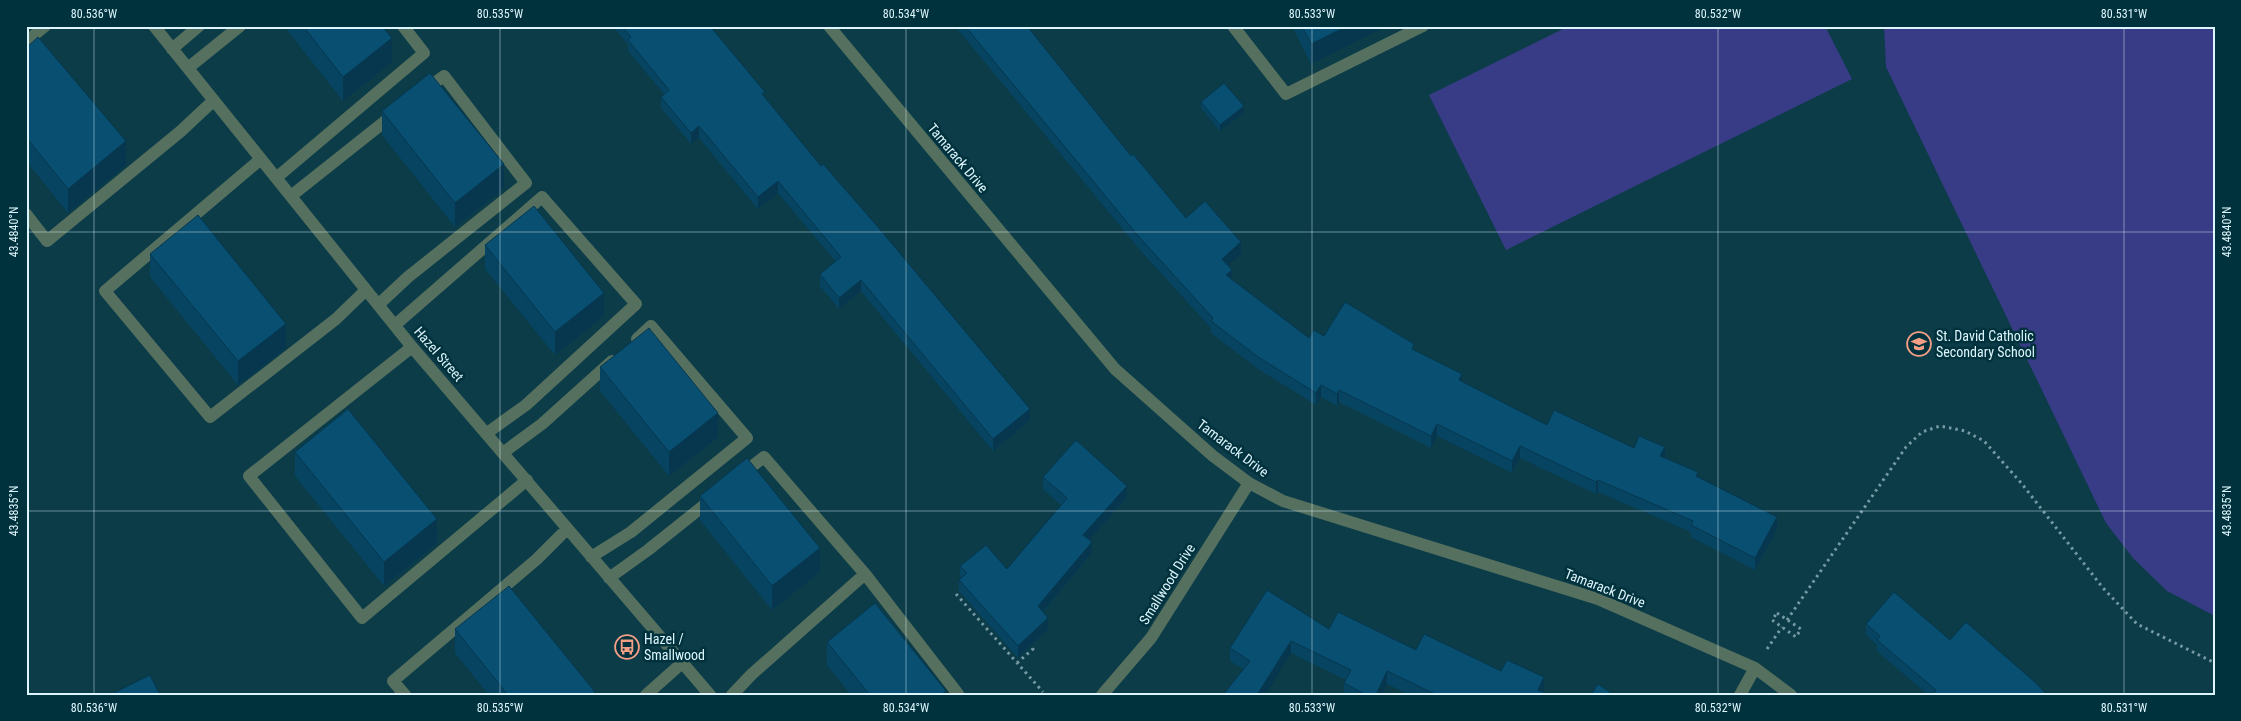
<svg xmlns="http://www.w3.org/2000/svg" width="2241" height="721" font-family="'Roboto Condensed',sans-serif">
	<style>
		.green { fill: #383c86 }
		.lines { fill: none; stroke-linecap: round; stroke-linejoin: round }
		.path { stroke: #769aa3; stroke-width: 3; stroke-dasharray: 2.5 4; stroke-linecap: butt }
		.minor { stroke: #56705f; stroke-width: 12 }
		.wall { fill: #074461 }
		.shaded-wall { fill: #06374f }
		.building { fill: #084f71; stroke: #06374f }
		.ticks { fill: none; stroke: #ddf5fc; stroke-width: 1; stroke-opacity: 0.45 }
		.labels { text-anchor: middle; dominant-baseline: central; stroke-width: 5; stroke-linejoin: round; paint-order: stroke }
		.street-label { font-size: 14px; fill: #ddf5fc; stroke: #00323d }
		.poi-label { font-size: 14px; fill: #ddf5fc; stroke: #00323d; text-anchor: start }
		.neatline { fill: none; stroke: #ddf5fc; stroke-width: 2 }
		.ticks-label { font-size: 12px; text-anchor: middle; fill: #ddf5fc }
	</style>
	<rect width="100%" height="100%" fill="#0b3c48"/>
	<path class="green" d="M1569,26H1825L1852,79L1506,250L1429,95Z
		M1884,26H2215V616L2167,591L2133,558L2106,523L1886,67Z"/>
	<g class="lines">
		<path class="path" d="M956,594L1043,692
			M1777,613L1801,629L1796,637L1772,620Z
			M1787,620L1906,447L1922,432L1940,426L1965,431L1984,441L2022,484L2103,588L2137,624L2215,663
			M1767,649L1782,627
			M1017,663L1033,649L1030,646"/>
		<path class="minor" d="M154,26L412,347L710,695
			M829,26L1115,369L1213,456L1249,483L1283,501L1598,599L1755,668L1791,695
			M1233,26L1286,94L1423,26
			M26,42L45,26
			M172,49L199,26
			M188,68L240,26
			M261,159L105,291L210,417L336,319L366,290
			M276,178L424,53L403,26
			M291,196L393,115
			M26,214L47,241L181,131L213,101
			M378,305L408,277L526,183L444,76L425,90
			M395,325L542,197L636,304L526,405L487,433
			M412,347L249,476L362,618L527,480
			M504,452L542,424L612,361
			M741,475L764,457L865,574L958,694
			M591,557L631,532L747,438L651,326L637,339
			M609,578L648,550L712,499
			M405,695L393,681L537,559L567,529
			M646,695L682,663
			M732,695L752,674L865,574
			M1102,695L1151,638L1249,483
			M1740,695L1755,668"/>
	</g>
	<path class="wall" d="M284,26H382L392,62L343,101Z
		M613,26H710L765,97L821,166L1030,420L993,451L861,291L839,309L820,286V274L836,262L778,193L758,209L699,138L691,144L661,108V97L664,94L628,51V45Z
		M955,26H1027L1131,156L1186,218L1241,254L1228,265L1232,279L1309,338L1324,336L1414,350L1462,382L1547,425L1634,448L1665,458L1698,477L1777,529L1755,570L1691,537V532L1598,492L1596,494L1520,458L1512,473L1437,436L1431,448L1339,402L1337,406L1321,397L1316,405L1258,369L1211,333V328L1140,250Z
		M1292,26H1387L1311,64Z
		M26,48L126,165L68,213L26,161Z
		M1201,102L1244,112L1220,131L1201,108Z
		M382,111L504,188L455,227L382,135Z
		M485,245L604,316L555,355L485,269Z
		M150,254L286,348L238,385L150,277Z
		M600,367L718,437L669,476L600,391Z
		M295,452L437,543L384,586L295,476Z
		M1043,477L1127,497L1089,540L1092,553L1043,612L1048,629L1018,658L959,591V580L961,578L960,577V566L1007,569L1061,505L1043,489Z
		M700,496L820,572L772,610L700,520Z
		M1866,624L1950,640L2047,695H1928L1877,651V645L1866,635Z
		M455,629L595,695H489L455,653Z
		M1329,629L1501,671L1544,690L1543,692L1550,695H1410L1387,684L1382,695H1344V683L1346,680L1291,653L1243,669L1230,661V648Z
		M827,642L946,695H851L827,665Z"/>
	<path class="shaded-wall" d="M1347,26H1387L1311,64V44Z
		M392,38V62L343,101V77Z
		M1244,106V112L1220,131V125Z
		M699,126V138L691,144V133Z
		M126,141V165L68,213V189Z
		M504,164V188L455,227V203Z
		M778,181V193L758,209V197Z
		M1241,242V254L1222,271V259Z
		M1232,270V282L1226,275Z
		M861,280V291L839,309V298Z
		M604,293V316L555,355V332Z
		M286,324V348L238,385V361Z
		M1462,374V386L1459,380Z
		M1321,385V397L1316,405V393Z
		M1339,390V402L1337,406V394Z
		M1030,409V420L993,451V439Z
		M718,413V437L669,476V452Z
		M1437,424V436L1431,448V436Z
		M1520,446V458L1512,473V461Z
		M1665,447V459L1660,456Z
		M1598,480V492L1596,494V482Z
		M1127,486V497L1083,547V535Z
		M1777,517V529L1755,570V558Z
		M437,519V543L384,586V562Z
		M1092,542V553L1038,617V606Z
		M820,548V572L772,610V586Z
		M1048,618V629L1018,658V646Z
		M1291,641V653L1265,695H1257Z
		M1387,671V684L1382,695H1376Z
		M1544,677V690L1542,695L1538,690Z
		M946,691V695H941Z"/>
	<path class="building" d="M303,26H382L392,38L343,77Z
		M622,26H710L765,92L762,94L821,166L823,164L878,227L1030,409L993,439L861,280L839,298L820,274L841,257L778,181L758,197L699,126L691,133L661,97L669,90L628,40L631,37Z
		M965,26H1027L1131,156L1133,154L1186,218L1205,201L1241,242L1222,259L1232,270L1226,275L1309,338L1314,330L1324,336L1345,302L1414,344L1412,349L1462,374L1459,380L1547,425L1554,410L1634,448L1639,436L1665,447L1660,456L1698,472L1696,476L1777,517L1755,558L1691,525L1693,521L1598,480L1596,482L1520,446L1512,461L1437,424L1431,436L1339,390L1337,394L1321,385L1316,393L1258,357L1211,321L1213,318L1140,238Z
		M1302,26H1347L1311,44Z
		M38,37L126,141L68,189L26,137V48Z
		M430,73L504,164L455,203L382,111Z
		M1224,83L1244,106L1220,125L1201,102Z
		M534,206L604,293L555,332L485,245Z
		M198,215L286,324L238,361L150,254Z
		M649,328L718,413L669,452L600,367Z
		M348,409L437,519L384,562L295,452Z
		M1076,440L1127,486L1083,535L1092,542L1038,606L1048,618L1018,646L959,580L967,573L960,566L986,545L1007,569L1067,498L1043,477Z
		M747,458L820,548L772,586L700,496Z
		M509,586L595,692L592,695H508L455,629Z
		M1267,590L1329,629L1338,612L1416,650L1424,634L1501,671L1507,660L1544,677L1538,690L1550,695H1437L1387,671L1376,695H1366L1344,683L1351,670L1291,641L1257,695H1223L1250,661L1230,648Z
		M1894,592L1950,640L1966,622L2037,684L2047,695H1934L1933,694L1936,690L1877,640L1880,636L1866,624Z
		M875,603L946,691L941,695H870L827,642Z
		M150,675L160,695H110Z
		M1598,684L1614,695H1591Z"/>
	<path class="ticks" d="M94,26V695M500,26V695M906,26V695M1312,26V695M1718,26V695M2124,26V695M26,232H2215M26,511H2215"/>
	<defs>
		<g id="school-ring" transform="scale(1.25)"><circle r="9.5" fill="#00323d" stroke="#f39f86" stroke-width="1.5"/><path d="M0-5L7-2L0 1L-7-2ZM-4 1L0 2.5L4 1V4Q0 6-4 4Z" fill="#f39f86"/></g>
		<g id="bus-ring" transform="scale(1.25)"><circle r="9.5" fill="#00323d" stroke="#f39f86" stroke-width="1.5"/><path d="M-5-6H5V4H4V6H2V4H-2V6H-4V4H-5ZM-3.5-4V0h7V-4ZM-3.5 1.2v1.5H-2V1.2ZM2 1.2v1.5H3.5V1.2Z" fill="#f39f86"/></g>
	</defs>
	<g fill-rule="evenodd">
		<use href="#school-ring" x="1919" y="344"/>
		<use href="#bus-ring" x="627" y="647"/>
	</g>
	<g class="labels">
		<g class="street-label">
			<text transform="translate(958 158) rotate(50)">Tamarack Drive</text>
			<text transform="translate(439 354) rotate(49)">Hazel Street</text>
			<text transform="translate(1233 448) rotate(37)">Tamarack Drive</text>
			<text transform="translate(1167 584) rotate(-58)">Smallwood Drive</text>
			<text transform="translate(1605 588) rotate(21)">Tamarack Drive</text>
		</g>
		<g class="poi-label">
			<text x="1936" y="336">St. David Catholic<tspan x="1936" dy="16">Secondary School</tspan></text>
			<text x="644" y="639">Hazel /<tspan x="644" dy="16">Smallwood</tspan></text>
		</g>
	</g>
	<rect width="2241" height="721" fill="none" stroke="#00323d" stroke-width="55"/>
	<rect x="28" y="28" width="2186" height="666" class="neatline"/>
	<g class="ticks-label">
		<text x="94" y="18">80.536°W</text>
		<text x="500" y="18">80.535°W</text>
		<text x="906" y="18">80.534°W</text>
		<text x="1312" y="18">80.533°W</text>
		<text x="1718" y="18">80.532°W</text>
		<text x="2124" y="18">80.531°W</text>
		<text transform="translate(14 232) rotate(-90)" y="4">43.4840°N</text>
		<text transform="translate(2227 232) rotate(-90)" y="4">43.4840°N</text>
		<text transform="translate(14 511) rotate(-90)" y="4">43.4835°N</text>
		<text transform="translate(2227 511) rotate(-90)" y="4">43.4835°N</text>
		<text x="94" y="712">80.536°W</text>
		<text x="500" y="712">80.535°W</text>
		<text x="906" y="712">80.534°W</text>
		<text x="1312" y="712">80.533°W</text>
		<text x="1718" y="712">80.532°W</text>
		<text x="2124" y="712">80.531°W</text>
	</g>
</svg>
